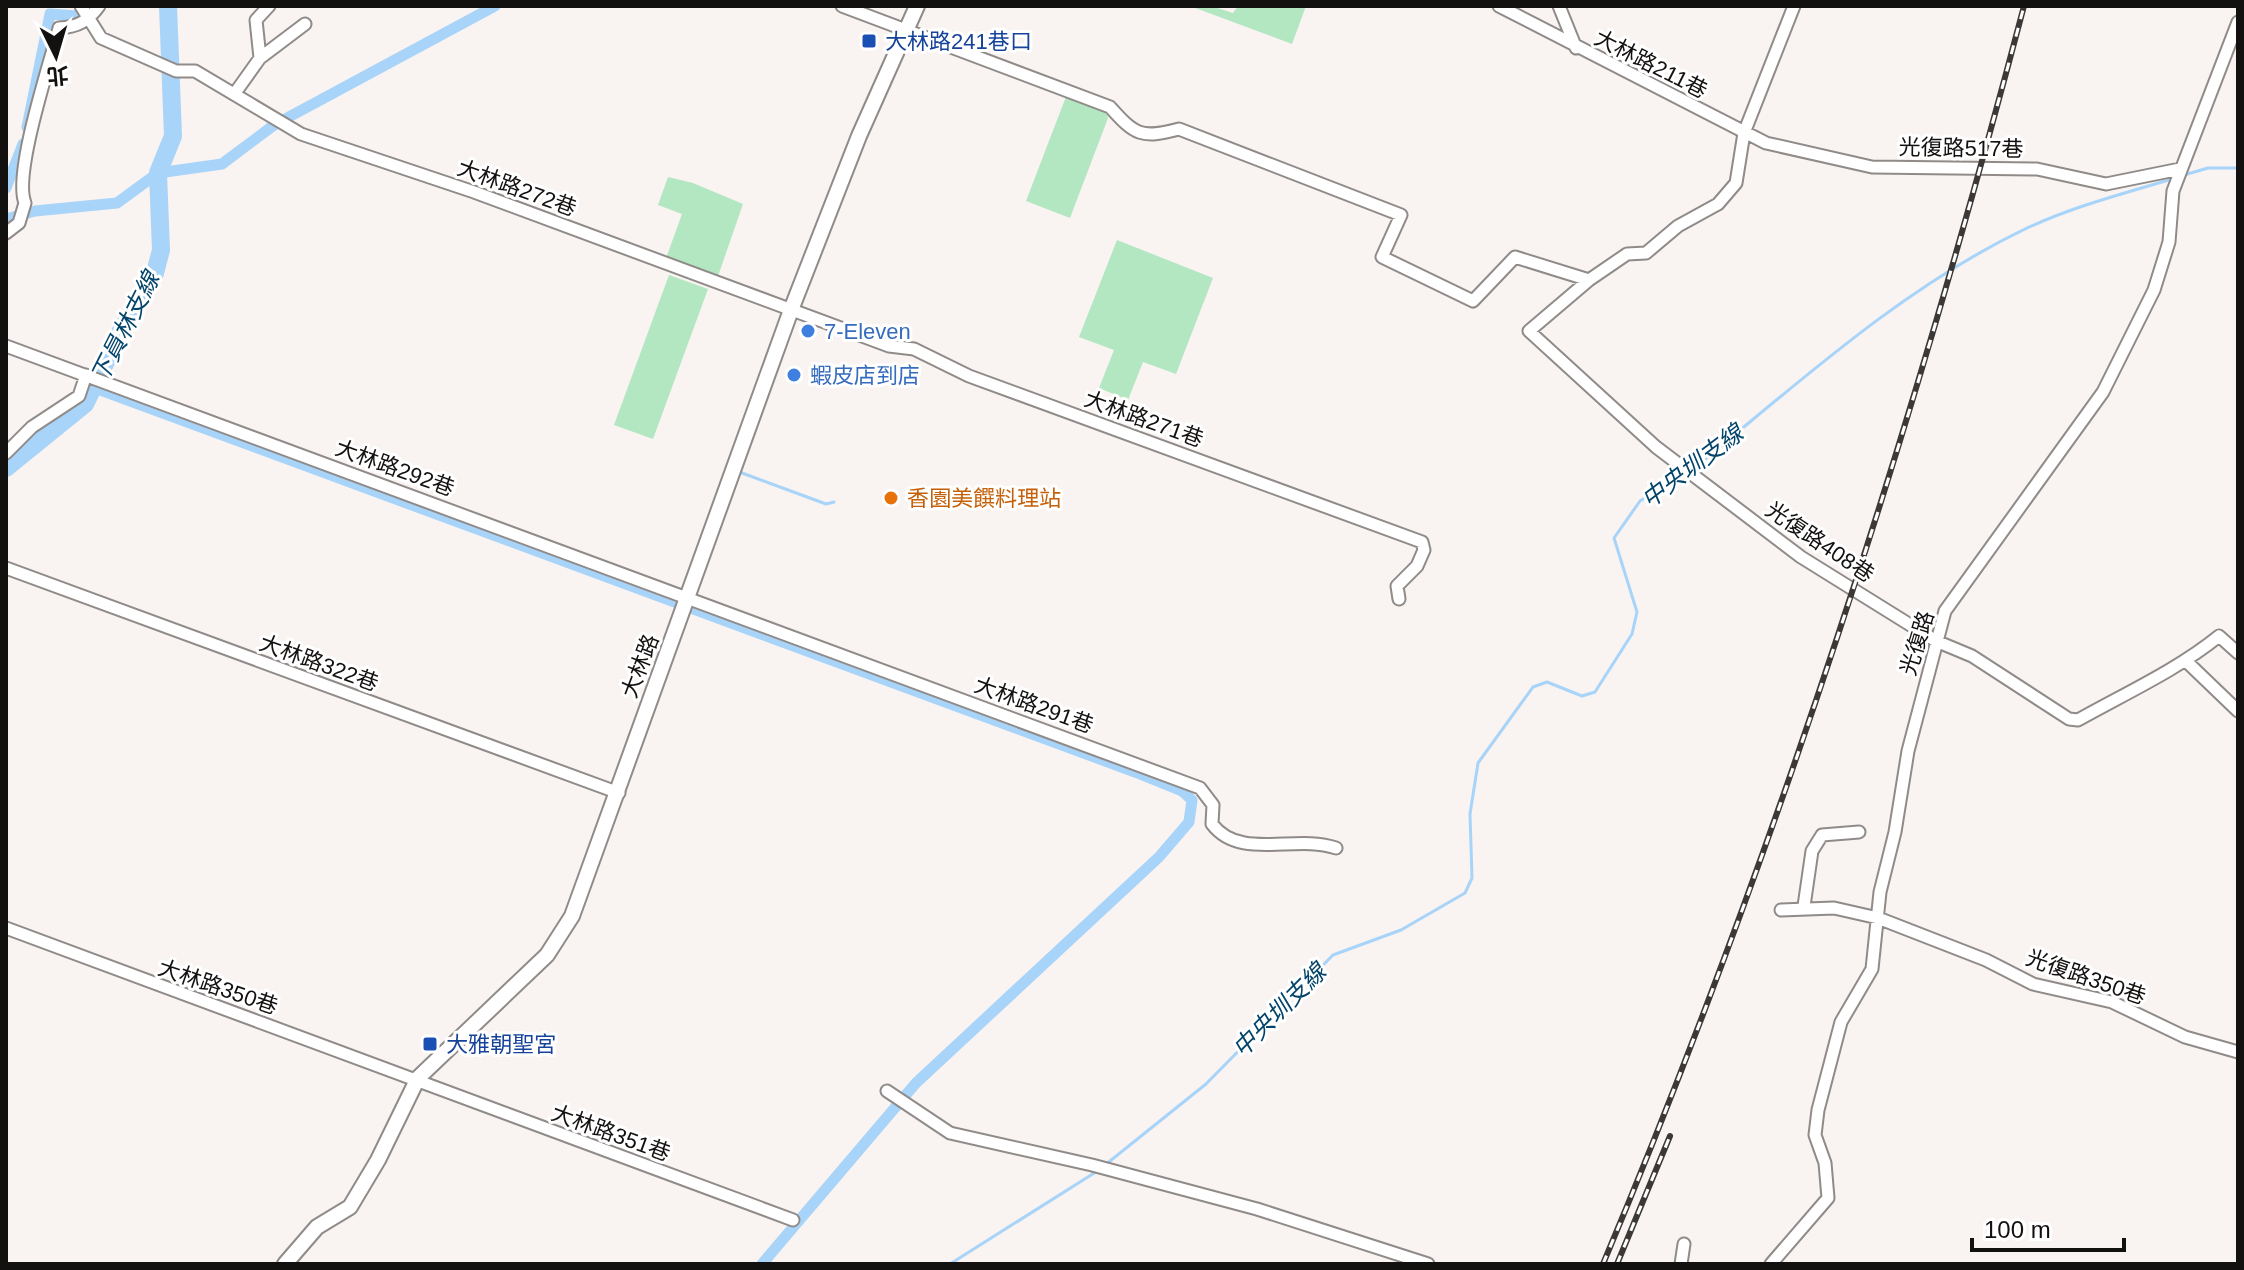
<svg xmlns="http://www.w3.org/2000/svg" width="2244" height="1270" font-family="Helvetica,'Noto Sans TC',sans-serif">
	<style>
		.green { fill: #b3e7c2 }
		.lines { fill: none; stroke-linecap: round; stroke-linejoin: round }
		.stream { stroke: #a7d4f8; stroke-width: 3 }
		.canal { stroke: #a7d4f8; stroke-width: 11 }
		.river { stroke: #a7d4f8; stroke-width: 18 }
		.minor-casing { stroke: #908b89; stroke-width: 15 }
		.tertiary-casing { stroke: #908b89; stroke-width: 18 }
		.minor { stroke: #fff; stroke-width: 11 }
		.tertiary { stroke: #fff; stroke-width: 14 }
		.rail-casing { stroke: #3b3837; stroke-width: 6 }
		.rail { stroke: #fff; stroke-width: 3; stroke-dasharray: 9; stroke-linecap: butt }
		.transit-dot { fill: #1a4fb4; stroke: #fff; stroke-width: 3 }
		.shop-dot { fill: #3f7fe0; stroke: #fff; stroke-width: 3 }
		.food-dot { fill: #e8710a; stroke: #fff; stroke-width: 3 }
		.labels { text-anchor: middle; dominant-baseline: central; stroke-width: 6; stroke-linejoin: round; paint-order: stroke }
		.transit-label { font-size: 22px; fill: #164399; stroke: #fff; text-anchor: start }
		.street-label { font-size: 22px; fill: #131110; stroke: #fff }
		.shop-label { font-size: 22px; fill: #366cbe; stroke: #fff; text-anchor: start }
		.food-label { font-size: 22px; fill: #c56008; stroke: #fff; text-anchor: start }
		.water-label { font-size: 24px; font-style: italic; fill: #03446a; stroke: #fff }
	</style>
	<rect width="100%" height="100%" fill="#f9f3f1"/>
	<path class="green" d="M1190,6H1211L1233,13L1238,6H1306L1292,44Z
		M1067,94L1105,109L1108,118L1070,218L1026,201Z
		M668,177L693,183L743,204L717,279L665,261L682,214L658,205Z
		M1117,240L1213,278L1176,374L1143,362L1128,400L1099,388L1114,350L1079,337Z
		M669,275L708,289L653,439L614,425Z"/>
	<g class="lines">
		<path class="stream" d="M2184,175L2208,168H2238
			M1690,467L1704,460C1805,377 1905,287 2023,230C2071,207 2122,194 2172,179
			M742,473L826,504L834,502
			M1105,1165L1206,1084L1333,955L1401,930L1465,893L1472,878L1470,814L1478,763L1533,687L1547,682L1582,696L1595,692L1632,634L1637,612L1614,538L1640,501L1684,472
			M950,1264L1099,1170"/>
		<path class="canal" d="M27,127L50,14L77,16L87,6
			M6,188L23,144
			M6,219L35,211L117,203L158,173L222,164L274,125L495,6
			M95,388L1135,772L1182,791L1192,800L1189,822L1159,857L916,1083L762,1264"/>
		<path class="river" d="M6,468L85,404L121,331L155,273L161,250L158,173L173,136L168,6"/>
		<g class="minor-casing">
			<path id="minor" d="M81,6L101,38L176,71H195L301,134L474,192L889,346L914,349L969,376L1422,542L1424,550L1417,566L1397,586L1399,599
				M842,6L1110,107C1135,135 1141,139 1179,129L1401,215L1382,257L1473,301L1515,257L1589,280L1627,254L1646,253L1678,226L1718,204L1736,183L1744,133L1794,6
				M1499,6L1766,143L1872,167L2037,169L2106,184L2180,169
				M1559,6L1576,48
				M260,58L305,24
				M235,93L260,58L256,20L269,6
				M6,233L19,223L25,203C13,174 50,63 59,28C78,27 88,21 99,6
				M1589,280L1529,331L1656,447L1801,557L1936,641L1972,656L2069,719L2078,720C2126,693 2177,670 2219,636L2238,653
				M6,346L1200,788L1213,805L1212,824C1240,861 1295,834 1336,848
				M6,453L32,427L79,396L86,375
				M6,568L619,793
				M2187,662L2238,711
				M1804,906L1812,851L1822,835L1859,832
				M1781,910L1834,908L1878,918L1986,960L2033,984L2112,1002L2185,1037L2238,1052
				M6,928L793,1220
				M887,1091L950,1133L1092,1165L1257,1209L1428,1264
				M1681,1264L1684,1244
				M1771,1264L1828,1198L1825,1163L1815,1135L1818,1110L1841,1022L1872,969L1880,892L1895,832L1908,751L1945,611L2103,392L2154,290L2169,242L2173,191L2238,22"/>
		</g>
		<g class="tertiary-casing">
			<path id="tertiary" d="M285,1264L317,1227L350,1207L378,1160L418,1078L547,955L572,916L791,310L859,136L917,6"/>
		</g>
		<use href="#minor" class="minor"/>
		<use href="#tertiary" class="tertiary"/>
		<g class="rail-casing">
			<path id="rail" d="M1603,1264C1775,855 1911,435 2024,6
				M1617,1264L1670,1136"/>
		</g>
		<use href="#rail" class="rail"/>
	</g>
	<g class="transit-dot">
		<rect x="861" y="33" width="16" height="16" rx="4"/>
		<rect x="422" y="1036" width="16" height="16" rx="4"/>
	</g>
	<g class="shop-dot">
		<circle cx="808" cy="331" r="8"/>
		<circle cx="794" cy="375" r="8"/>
	</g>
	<circle class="food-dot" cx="891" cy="498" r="8"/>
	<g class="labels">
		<g class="transit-label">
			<text x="885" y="41">大林路241巷口</text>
			<text x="446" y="1044">大雅朝聖宮</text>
		</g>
		<g class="street-label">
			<text transform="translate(1651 64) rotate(27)">大林路211巷</text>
			<text transform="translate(1961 148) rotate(1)">光復路517巷</text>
			<text transform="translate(517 188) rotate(20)">大林路272巷</text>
			<text transform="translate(1144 419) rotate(20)">大林路271巷</text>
			<text transform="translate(395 468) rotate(20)">大林路292巷</text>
			<text transform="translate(1820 542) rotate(34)">光復路408巷</text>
			<text transform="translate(1917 643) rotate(-73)">光復路</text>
			<text transform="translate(319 663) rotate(20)">大林路322巷</text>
			<text transform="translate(640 666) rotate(-69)">大林路</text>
			<text transform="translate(1034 705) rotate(20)">大林路291巷</text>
			<text transform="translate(2086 977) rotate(19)">光復路350巷</text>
			<text transform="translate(218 987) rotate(19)">大林路350巷</text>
			<text transform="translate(611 1133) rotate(20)">大林路351巷</text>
		</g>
		<g class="shop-label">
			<text x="824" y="331">7-Eleven</text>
			<text x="810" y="375">蝦皮店到店</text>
		</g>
		<g class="food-label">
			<text x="907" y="498">香園美饌料理站</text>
		</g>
		<g class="water-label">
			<text transform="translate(125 327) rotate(-63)">下員林支線</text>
			<text transform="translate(1692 466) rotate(-37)">中央圳支線</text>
			<text transform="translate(1279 1010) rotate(-45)">中央圳支線</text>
		</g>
	</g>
	<rect width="2244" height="1270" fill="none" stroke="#131110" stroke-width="16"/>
	<g transform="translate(56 56) rotate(175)" stroke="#ffffff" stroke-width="6" paint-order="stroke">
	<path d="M0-6L14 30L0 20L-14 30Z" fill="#131110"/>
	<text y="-12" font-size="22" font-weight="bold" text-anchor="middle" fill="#131110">北</text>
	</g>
	<path d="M1972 1238v12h152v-12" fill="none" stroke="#131110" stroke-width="4"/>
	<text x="1984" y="1238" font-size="24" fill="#131110" stroke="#ffffff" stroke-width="6" paint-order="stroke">100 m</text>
</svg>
